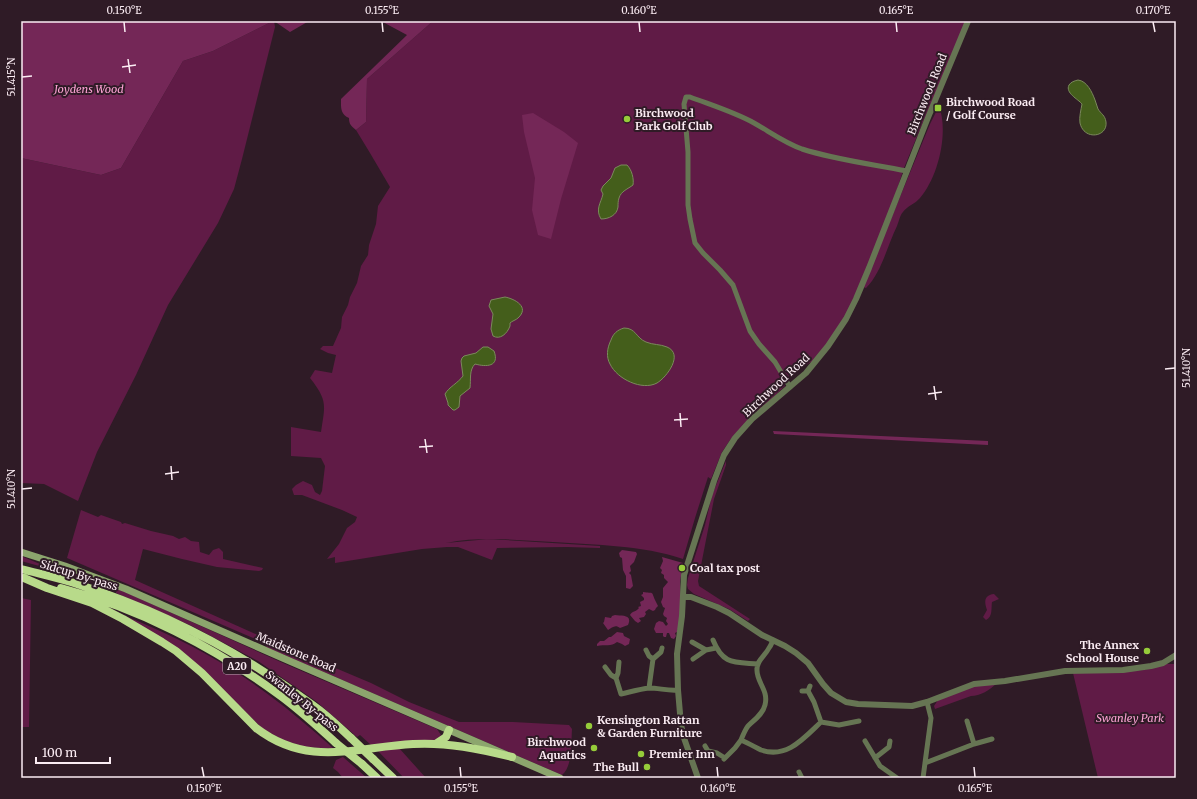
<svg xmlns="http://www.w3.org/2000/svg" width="1197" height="799" font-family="Merriweather,serif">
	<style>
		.green { fill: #601b46 }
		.forest { fill: #742757 }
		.water { fill: #445e1b; stroke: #7b895c }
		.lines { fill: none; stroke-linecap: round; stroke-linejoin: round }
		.minor { stroke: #667553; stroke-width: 5 }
		.tertiary { stroke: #667553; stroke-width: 6 }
		.secondary { stroke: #8ca56d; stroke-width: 7 }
		.trunk { stroke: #b8da8a; stroke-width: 8 }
		.trunk-bridge { stroke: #b8da8a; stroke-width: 8 }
		.ticks { fill: none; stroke: #fbecf3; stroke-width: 1.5 }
		.poi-dot { fill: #96cc3a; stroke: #2f1b26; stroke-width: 1.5 }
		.labels { text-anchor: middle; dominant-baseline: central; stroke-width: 4; stroke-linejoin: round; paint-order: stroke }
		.shield { fill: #2f1b26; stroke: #beadb6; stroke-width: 1 }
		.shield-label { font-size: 10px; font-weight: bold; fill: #fbecf3 }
		.park-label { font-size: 11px; font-style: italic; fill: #fca3d4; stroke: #2f1b26 }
		.street-label { font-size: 11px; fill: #fbecf3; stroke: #2f1b26 }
		.poi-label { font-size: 11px; font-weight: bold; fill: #fbecf3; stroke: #2f1b26; text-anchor: start }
		.neatline { fill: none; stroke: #fbecf3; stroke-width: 1.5 }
		.ticks-label { font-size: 10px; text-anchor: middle; fill: #fbecf3 }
	</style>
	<rect width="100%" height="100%" fill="#2f1b26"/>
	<path class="green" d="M273,21H274L275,27L242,159L234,189L218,223L168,305L136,375L97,452L78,501L44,484L21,483V158L101,175L121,168L183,61L213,51Z
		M433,21H968L925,117L904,168L884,229L856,299L819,358L804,366L788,380L783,376V384L785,386L736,433L730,440L722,452L711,479L708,477L695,518L683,559C641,545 597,545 553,542C517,540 481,536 446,543L489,539L600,546V548L567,547L497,548L492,560L458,547H447L422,549L335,563V557L327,559L339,544L347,528L355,522L357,517L342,510L302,495H294L292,489L296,485L303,481L312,485L315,492L320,495L322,491L325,466L321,458L291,456V427L321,432C325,405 328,401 310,378L315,370L332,373L336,355L328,353L320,349L323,346H333L341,328L342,317L348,305L350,297L357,283L361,266L368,255L369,245L376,224L378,206L390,187L370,153L356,130L366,122L367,79Z
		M939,106C949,133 938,177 920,198C915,204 907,206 903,212C900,215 899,221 897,226C887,246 882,272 866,288L863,287L930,124Z
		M726,461V465L714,499L698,581L699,586L750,619L748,621L729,609L694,594L688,589L687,585L688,578L705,525L712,495Z
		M81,510L98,517L101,515L121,522L122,524L125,523L151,531L173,536L179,539L185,537L191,541L199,542L200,552L209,555L213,550L219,548L223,552V559L263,568L262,570L259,571L217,567L182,559L143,549L135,580L269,640L371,683L409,702L459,722H513L569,725L572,729C571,742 573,766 562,775L266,647L267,644L67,558Z
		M21,556L40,564L56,567L125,592L283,663L437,729L441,735L437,740L371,745L360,735L357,737L317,702L258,661L192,626L116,593V591L76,576L21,561Z
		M994,594L999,599L992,602C991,608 993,617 986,620L983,617L987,610C984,602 984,595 994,594Z
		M21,598L31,600L29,727H21Z
		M123,615C160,630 197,647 231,669C268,692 302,720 334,749L305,747L283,740L263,729L227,694Z
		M1164,664H1174L1176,674V778H1098L1073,673H1109L1144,670Z
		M997,683C990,690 980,696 971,696L935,709L934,706L938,700L972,686Z
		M399,748L426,778H404L377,750Z
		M343,757L367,778H343L338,772L333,768L336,760Z"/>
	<path class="forest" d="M21,21H273L213,51L183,61L121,168L101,175L21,158Z
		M274,21H309L290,32Z
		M381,21H433L367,79L366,122L356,130C351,126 349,124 349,118C340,114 341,107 341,99L407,35Z
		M533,113L564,132L578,143L561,199L551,239L538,235L532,210L535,178L524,132L522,115Z
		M773,431L988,441V445L774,434Z
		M622,550L636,552L637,554L634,562L630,566L631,571L629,573L631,575L633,586L630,589L626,588V576L623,570L622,558L620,557L619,553Z
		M662,557L683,563L680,582L681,598L679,625L677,632L675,633L676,636L674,639L671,638L669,633H667L666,637H664L663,636V633H656L654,629L656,623L659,621L663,622L666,626L668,624L666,621L667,618L664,616L663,614L665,608L663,607L661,602L663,597V588L668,582L664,578V575L661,573L662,570L660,568L663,561Z
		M643,592C654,594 651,590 655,600C656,602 657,604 658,606L656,608L655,610L653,611L649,609L645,612L646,614L644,617L639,618L641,621L638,623L635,621L630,615C632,611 636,612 639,608L638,607L641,606L640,602L644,600V598L641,595L643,594Z
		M615,615C621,616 633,614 628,625L620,628C615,624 612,628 608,630L603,623L604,622L605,617L611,618L612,616Z
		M617,632L623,633L624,636L630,639L629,644L625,646L622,644L617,642C611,647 605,644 597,646V644L600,641H604L609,637H611Z"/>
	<path class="water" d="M1078,80C1087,81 1092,92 1095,100C1096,103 1097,106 1098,109C1101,114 1105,115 1106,122C1108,137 1084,141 1080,123C1079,117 1081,110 1082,104C1078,99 1065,93 1069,85C1071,82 1074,81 1078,80Z
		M621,165H627C632,170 634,179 633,185C628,189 621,191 619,198C618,201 618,204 618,207C617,215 609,219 601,219C595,209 601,203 603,194L601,190L603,186L611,178L615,168Z
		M505,297C515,299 530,307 518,318C516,320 512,321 510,323C510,324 510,325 510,326C507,334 500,340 493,336L491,329L493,314L489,306L491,300Z
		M624,328C636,328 636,338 646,342C653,345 660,344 667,347C684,354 667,377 657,383C642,391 617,379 610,364C606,357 607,348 611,340C613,334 617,330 624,328Z
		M483,347H488L494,351C500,367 486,367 475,364C469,370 471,379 470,388L460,396L459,407L455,410H453L448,405V403L445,394C449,387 458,383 463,376L461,361L462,358L464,356L476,353Z"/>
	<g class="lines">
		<path class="minor" d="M790,387L775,362L759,344L750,331L733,285L720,270L703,253L695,243L690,219L688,205V152L684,104L686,97H690C711,105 734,112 754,123C770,132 785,143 802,149C836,160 872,164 907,171
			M713,640C723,665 734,662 758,664
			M773,640C772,642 771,646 769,648C765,656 757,660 757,669C756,682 769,690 765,705C763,714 754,720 748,726C745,730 743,735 741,740C748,743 755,747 761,750C787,759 804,738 821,722L839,725L859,721
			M692,642L706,650L716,648
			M646,650L649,656L653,659L649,688
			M653,659L661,652L662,648
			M693,659L706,650
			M605,667L611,675L616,678L621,694C630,692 640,689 649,688C659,688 668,691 678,690
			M616,678L618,673L619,662
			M810,686L808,691L814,702L821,722
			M802,691H808
			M967,721L974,744
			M865,741L880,766L897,778
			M705,746L708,751L717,753L725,758
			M875,758L889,747L890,741
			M724,759L735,748L741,740
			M925,763L974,744L992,739
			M799,772L802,778
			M923,778L931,718L927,702"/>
		<path class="tertiary" d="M684,597H691L717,607L729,613L762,635L785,646L796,653L808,663L823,684L831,693L846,702L858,704L912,706L927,702L974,684L1005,681L1065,671L1123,670L1151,666L1163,663L1176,655
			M698,778L684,738L681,725L678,690L677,654L682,616L684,575L714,481L724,455L735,438L752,419L806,373L828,346L846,319L856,299L869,268L927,120L968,21"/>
		<path class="secondary" d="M21,552L65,566L126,589L285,659L560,778"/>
		<path class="trunk" d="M21,569C40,574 59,578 77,584C162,611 242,653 314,706C327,715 339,727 351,738
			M24,578L47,588L92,603L123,619L162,642L176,651L202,673L256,728C308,768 355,747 413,744C447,742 480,749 512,757
			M61,588C138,608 214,647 278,694C299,709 317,726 336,743
			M437,743L446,737L449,730
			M373,759L393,778
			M362,764L377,778"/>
		<path class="trunk-bridge" d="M351,738L373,759
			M336,743L362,764"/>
	</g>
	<path class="ticks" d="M124,22L125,32M382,22L383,32M639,22L640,32M896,22L897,32M1153,22L1155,32M128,59L130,73M122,67L136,65M22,77L32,76M1165,369L1175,368M934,386L936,400M928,394L942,392M680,413L681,427M674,420L688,419M425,439L427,453M419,447L433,446M171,466L172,480M165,474L179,472M22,489L32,488M202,767L204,777M460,767L461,777M717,767L718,777M974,767L975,777"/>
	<g class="poi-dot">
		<rect x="934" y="104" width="8" height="8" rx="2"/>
		<circle cx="627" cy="119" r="4"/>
		<circle cx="682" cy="568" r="4"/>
		<circle cx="1147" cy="651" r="4"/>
		<circle cx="589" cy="726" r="4"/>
		<circle cx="594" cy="748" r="4"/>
		<circle cx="641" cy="754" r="4"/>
		<circle cx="647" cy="767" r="4"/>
	</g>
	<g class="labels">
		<rect class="shield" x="223" y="658" width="28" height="16" rx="3"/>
		<g class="shield-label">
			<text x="237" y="666">A20</text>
		</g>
		<g class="park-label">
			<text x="89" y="89">Joydens Wood</text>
			<text x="1130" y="718">Swanley Park</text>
		</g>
		<g class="street-label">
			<text transform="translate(927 94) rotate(-68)">Birchwood Road</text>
			<text transform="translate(776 385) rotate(-43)">Birchwood Road</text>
			<text transform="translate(79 575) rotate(17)">Sidcup By-pass</text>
			<text transform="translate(296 652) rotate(23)">Maidstone Road</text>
			<text transform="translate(302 701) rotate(39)">Swanley By-pass</text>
		</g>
		<g class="poi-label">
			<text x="946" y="102">Birchwood Road<tspan x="946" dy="13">/ Golf Course</tspan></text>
			<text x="635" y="113">Birchwood<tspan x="635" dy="13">Park Golf Club</tspan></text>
			<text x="690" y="568">Coal tax post</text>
			<text x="1139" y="645" text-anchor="end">The Annex<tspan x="1139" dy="13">School House</tspan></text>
			<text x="597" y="720">Kensington Rattan<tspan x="597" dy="13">&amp; Garden Furniture</tspan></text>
			<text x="586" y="742" text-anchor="end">Birchwood<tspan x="586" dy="13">Aquatics</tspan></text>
			<text x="649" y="754">Premier Inn</text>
			<text x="639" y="767" text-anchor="end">The Bull</text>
		</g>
	</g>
	<rect width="1197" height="799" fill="none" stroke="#2f1b26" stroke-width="44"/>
	<path d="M36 757v6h74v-6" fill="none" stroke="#fbecf3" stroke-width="2"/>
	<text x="42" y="757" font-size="12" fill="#fbecf3" stroke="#2f1b26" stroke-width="3" paint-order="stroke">100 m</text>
	<rect x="22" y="22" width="1153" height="755" class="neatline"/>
	<g class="ticks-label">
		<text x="124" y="14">0.150°E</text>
		<text x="382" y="14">0.155°E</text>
		<text x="639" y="14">0.160°E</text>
		<text x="896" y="14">0.165°E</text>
		<text x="1153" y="14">0.170°E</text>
		<text transform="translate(11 77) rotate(-90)" y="4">51.415°N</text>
		<text transform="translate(1186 368) rotate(-90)" y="4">51.410°N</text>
		<text transform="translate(11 489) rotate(-90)" y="4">51.410°N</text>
		<text x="204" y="792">0.150°E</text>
		<text x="461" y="792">0.155°E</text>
		<text x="718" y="792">0.160°E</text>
		<text x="975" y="792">0.165°E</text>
	</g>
</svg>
